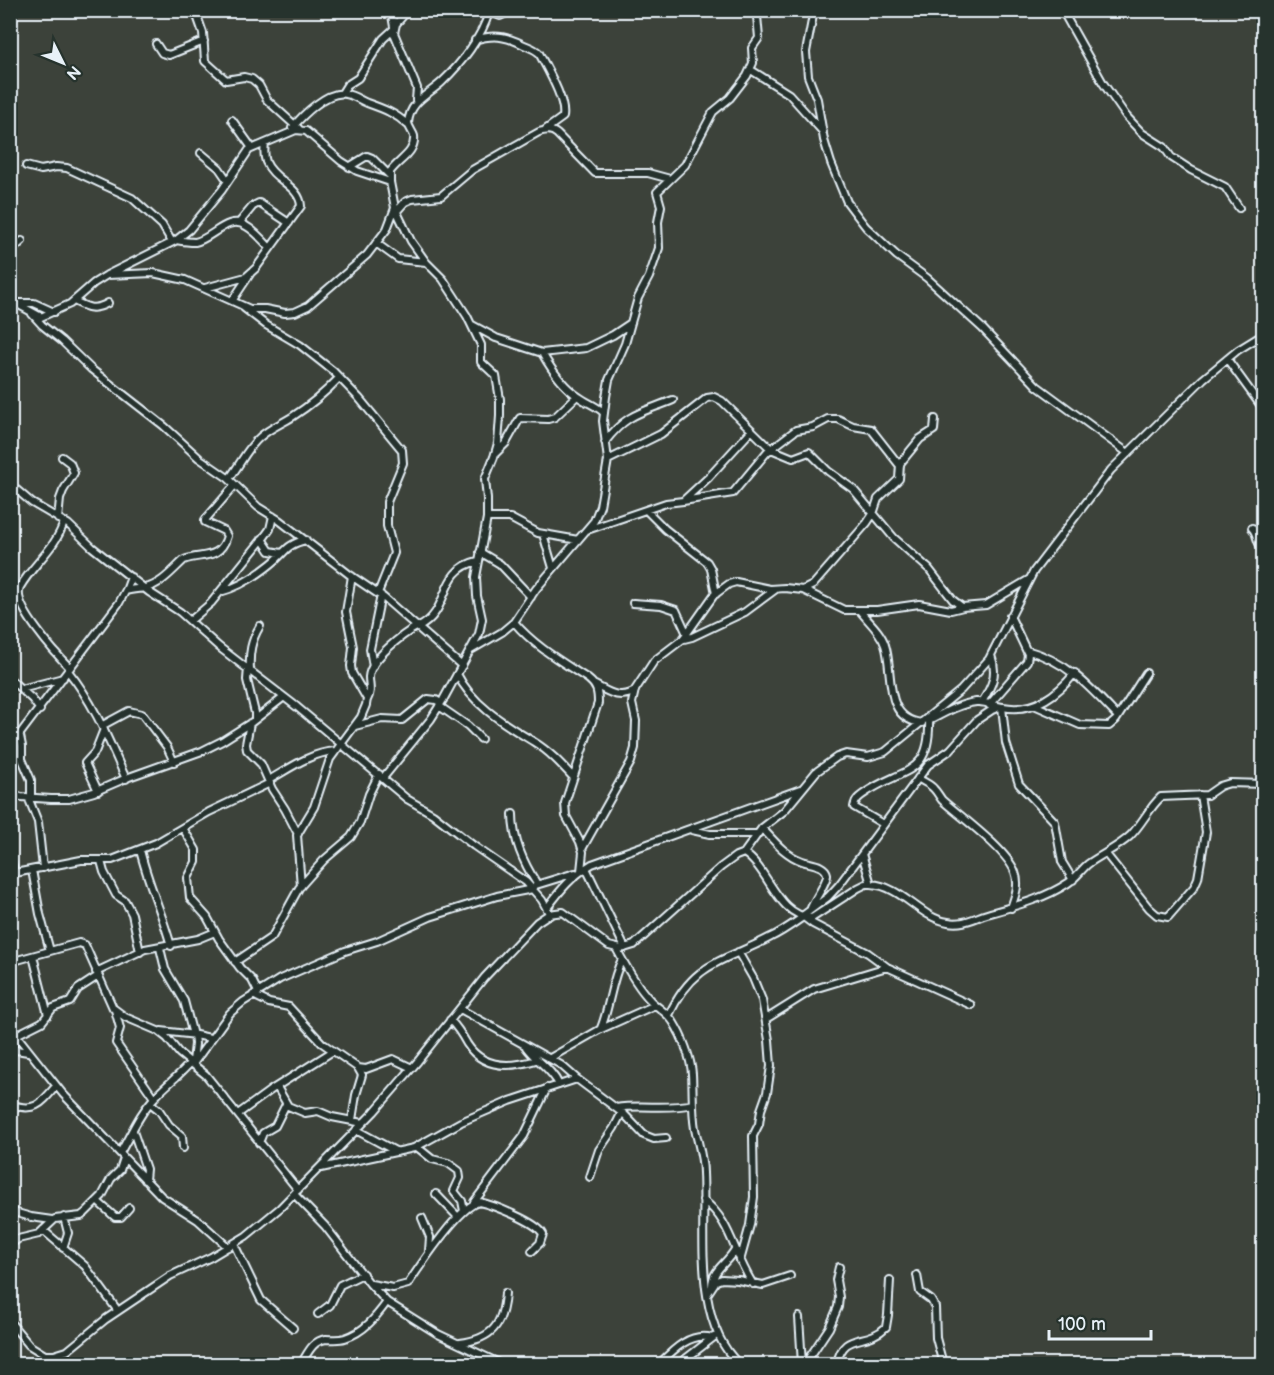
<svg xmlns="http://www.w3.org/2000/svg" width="1274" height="1375" font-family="'Balsamiq Sans',sans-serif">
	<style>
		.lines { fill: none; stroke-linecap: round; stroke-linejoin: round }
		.minor-casing { stroke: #e8f1f8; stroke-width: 10 }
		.minor { stroke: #26332d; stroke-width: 6 }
	</style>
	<rect width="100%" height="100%" fill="#3c423a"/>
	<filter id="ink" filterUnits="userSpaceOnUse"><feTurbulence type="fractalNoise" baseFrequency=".0167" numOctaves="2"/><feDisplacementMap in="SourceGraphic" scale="12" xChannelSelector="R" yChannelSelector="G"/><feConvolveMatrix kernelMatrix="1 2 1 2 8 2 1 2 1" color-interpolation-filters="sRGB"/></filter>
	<g filter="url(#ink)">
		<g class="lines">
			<g class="minor-casing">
				<path id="minor" d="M195,10L203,33L205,61L226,80L244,77L252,79L259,85L267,100L299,129
					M391,10L394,27
					M408,10L396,24L394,33L417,88L416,100
					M814,10L806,52L808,76L817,99L824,140L831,163L847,202L856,214L866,227L897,256L927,278L982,328L1037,386L1128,453
					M1062,10L1103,83L1126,116L1142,133L1164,147L1171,157L1191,170L1225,187L1239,208
					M488,11L500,16L513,10
					M475,40C493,34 505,36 522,44C528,47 534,48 539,53C547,69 566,100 563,117L545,130
					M156,44L162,53L169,55L204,41
					M751,70L789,94L823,132
					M342,93L347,85L358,78L383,39L394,29
					M232,120L252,148
					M292,128C302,116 327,90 346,94C353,95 360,100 367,103C384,109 395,113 408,125
					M201,153L219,168L228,181
					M26,166L41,170L56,167L67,168L132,198L162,225L172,242
					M349,167L367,156L372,158L390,176
					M397,211L405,202L412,199L441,196L472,170L539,132C547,130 551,129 557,134L595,173H648L670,179
					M239,223L253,206L259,203L289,223
					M176,240C182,241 189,242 195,242C212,239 228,214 246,226C255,231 263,240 270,248
					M376,243L398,259L426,262
					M10,252L22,241
					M107,275L153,273L185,280L250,309H265L285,313L295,312L308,306L367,255L387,229L395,208L390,182V172C398,160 416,153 414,136C413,132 409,128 408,123C410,101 428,95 442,82C461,64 482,37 489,12
					M205,288L246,277L256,268L301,206C300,186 273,180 266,162C264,156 264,150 265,144
					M10,300L41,317L70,304L94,283L107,275L175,241L189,230L222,190L249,150L296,130L306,131L341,161L357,171L390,182
					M74,301C88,308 94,311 108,303
					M232,301L250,274
					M16,303H34L54,312
					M244,308L266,325L300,345L333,371L359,398L402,450L403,463L387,502V526L394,553L378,593
					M32,314L42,325L62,341L91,369L164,426L199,458L228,478L258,507L279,520L350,575L384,598L462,666
					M472,325L496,338L542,353L586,348L613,335L631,323
					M542,353C551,369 563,387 579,397C587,403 595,405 603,412
					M1227,359L1264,410
					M605,442C627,413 641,413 673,400
					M496,453L506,443L520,418L548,419L555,417L577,396
					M608,460L661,434L707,398L714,397L722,401L771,449L793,458L809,452L828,471L853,489L894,538L929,569L953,600L962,607L986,605L1028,580
					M229,479C240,465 247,448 260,437C270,428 281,424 292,417C309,406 325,393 339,378
					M10,484L32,503L68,524L92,547L149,592L180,612L219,647L297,707L407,799L433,814L474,846L526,882L542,900L550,915
					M683,501L733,493L767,452L796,430L813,427L828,419H838L853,426L871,429L900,466
					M647,511L665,529L707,562L711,569L716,594
					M487,518H510L538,533L578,540
					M58,519L60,499L63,491L74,473L70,463L62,457
					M64,522C56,548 33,564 20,587C11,605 58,656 70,668
					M1252,528C1259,535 1255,543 1264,549
					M587,530L666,503L683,501L709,477L751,431
					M543,534L553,568
					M262,539L270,551L282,553
					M480,552L500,564L531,597
					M10,585L19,592
					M803,590L844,610H877L919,604L951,610L963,607
					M126,591C132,589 139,589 145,588C161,585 173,570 184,560C201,553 220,561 227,536L224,531L205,522V520L235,485
					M220,592C239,587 255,577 271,564C285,553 286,544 306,540
					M633,603L661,605L676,610L687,634
					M860,611C868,621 881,632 885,645C894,671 882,719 922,723
					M190,621L211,603L265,536L270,529L273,516
					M514,622C534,646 562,662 588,679C597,686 598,692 598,703L565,803L566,816L580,842L583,852L581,871
					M419,627C452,610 437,570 478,561
					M684,639L692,637L745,612L776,589
					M471,650L502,632L514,622L536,589L594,521L600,506L608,460L603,421L606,397L609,380L625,344L638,298L649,277L659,248L658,222L661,206L657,192L685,165L713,112L730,98L747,76L753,63L752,48L759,38L757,16L753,10
					M1026,650C1067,661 1090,687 1118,717
					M373,667L370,649L381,595
					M248,668L247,680L255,713V719
					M250,670C249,653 251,641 260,626
					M68,671C94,703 109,741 126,779
					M457,674C473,706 505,724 534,742C549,751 561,764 573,777
					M10,679L32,699L40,710
					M595,685C609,692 619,700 635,691
					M21,689L63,678
					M367,700C372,691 369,686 369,677C370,659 403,634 418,626
					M982,702C992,686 998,674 991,655
					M989,705L1027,661L1028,654L1010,616
					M1034,705L1080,725L1109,726L1116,720L1146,673
					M439,706L468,726L481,739
					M1002,707L1006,743L1019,784L1055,822L1062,862L1073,880
					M929,721C944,713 959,704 976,702C986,701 994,706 1003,707C1034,713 1057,695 1075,673
					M250,723L246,744L247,750L261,764L272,789L285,809L298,834
					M103,725L129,711L142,714L167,747L174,762
					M355,726L382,719L402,720L428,699L436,700L441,703
					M20,736L22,746V759L31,780V797
					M10,747L119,603L127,588L131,577
					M383,778L431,719L443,700L479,634L482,619L477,596L476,577L487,518V499L485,479L494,457L498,443L500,416V399L496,376L481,362V345L467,316L443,279L426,262L411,241L395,208
					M918,778C923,782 930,784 934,789C937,792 939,796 942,800C961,817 1006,849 1015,872C1020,885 1015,896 1011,908
					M269,780C290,768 310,753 335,751
					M98,791L85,763L95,752L104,729
					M10,793L21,797L51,799H69L94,792L129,777L202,751L222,741L252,722L284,697
					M28,797L38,822L43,868
					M10,805L14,794
					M513,814C513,840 523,862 537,884
					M883,824L854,807C855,800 859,797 865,793C903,767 931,777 929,719
					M183,828L196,850V862L188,878L190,898L207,917L219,939L240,968L252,980L258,992
					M762,828C774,841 785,855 802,861C810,864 825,864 827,874C828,881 814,900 811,908
					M692,830L710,834H757
					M582,849L631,762L635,748L636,721L632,703L635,690L654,661L683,639L714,595L729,584L736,582L770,589L785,588L803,590L813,585L867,523L873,514L878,499L899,479L900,464L902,461L920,439L934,430L935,419
					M140,850C148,883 162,913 171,946
					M744,853L762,828L784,811L816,772L837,757L846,754L868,757L885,752L961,690L989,659L1034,571L1111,470L1203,379L1238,350L1264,334
					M862,854L871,884
					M1106,854L1149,908L1157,915L1168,917L1194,887L1198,878L1206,832L1200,795
					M10,855L15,873
					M101,861L104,872L116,895L125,901L132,914L140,952
					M586,868L625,948
					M32,870L40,914L50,951
					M10,874L81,860H112L156,843L209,812L270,783
					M536,885L575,873
					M301,886L297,835L314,807L330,759L361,717L366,705L367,699L352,673L351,666L353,647L346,612L352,576
					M547,908C562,888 571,877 592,864L801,789
					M801,917L828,897L839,885L928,765L950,750L977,720L992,710L1000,707
					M805,918L813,924L868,953L887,967L971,1005
					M160,948L165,969L184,1001L193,1035
					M616,948C625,965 638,988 651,1001C659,1009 668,1013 674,1023C682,1036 691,1058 692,1074C693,1092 692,1111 695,1129C698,1143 703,1158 703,1173C706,1231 692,1321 739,1364
					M738,952L753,978L762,1000L769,1040L771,1066L767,1093L761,1110L759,1124L753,1136L754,1197L750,1225L740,1261
					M33,956L48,1015
					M10,962L79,943L85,945L113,1008L125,1017L158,1031L167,1038L179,1053L206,1075L298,1190
					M235,962L272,937L299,888L324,860L351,837L360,822L369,794L379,774
					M96,972L145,949L198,939L215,932
					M253,995L269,1003L289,1007L322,1043L358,1068L366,1069L393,1059L412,1068
					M460,1009L561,1065L577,1079L625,1115L644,1135L654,1139L666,1138
					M115,1010L120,1028L116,1043L154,1098
					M669,1015C694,961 724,962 771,937C782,932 793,924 803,917
					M766,1019L814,989L887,967
					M450,1020C458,1028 462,1035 467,1044C483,1069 510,1068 536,1060
					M10,1027L63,1094L162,1197L198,1220L228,1247
					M601,1028C610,1006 611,981 622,959
					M161,1031L196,1035L210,1038
					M16,1035L42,1022L53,1008L70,1002L78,989L98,976
					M526,1047C536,1061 552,1069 559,1085
					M10,1049L28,1052
					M550,1058L599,1030L655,1005
					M193,1061L195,1044L194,1035
					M193,1064L230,1013L243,1002L280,979L345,951L377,941L430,917L497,896L533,889
					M277,1087L288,1106L305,1113L318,1111L332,1117L363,1123
					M150,1103L159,1110L169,1125L182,1136L183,1148
					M10,1104C35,1113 41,1104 56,1086
					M616,1108C642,1104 667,1110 693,1104
					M238,1114L271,1090L333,1051
					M352,1120L356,1095L362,1075L358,1068
					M356,1130L397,1152
					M133,1131L146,1169L145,1180
					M259,1143L263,1133L275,1126L286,1104
					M417,1147L432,1159L448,1163L459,1171L460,1178L454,1191L462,1201L464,1211
					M120,1153C131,1134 140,1112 156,1096C167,1084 180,1075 191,1062
					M321,1168L414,1148L461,1122L510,1101L577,1079
					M590,1177L599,1150L614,1128L622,1112
					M294,1194L325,1226L370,1284L387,1302L438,1334L501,1364
					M436,1194L458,1217
					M703,1200C731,1220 734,1256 753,1284
					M97,1201L115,1217H121L129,1208
					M474,1202L524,1136L547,1088
					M10,1211L31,1217L52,1220
					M422,1218L430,1237L429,1251
					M43,1230L85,1266L118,1311
					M234,1244L261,1300L293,1328
					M10,1245L18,1239L39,1234L55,1219L81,1216L85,1213L102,1196L111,1179L120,1170L124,1158
					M63,1248L68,1233L64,1217
					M917,1275L920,1292L931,1300L935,1307L936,1338L943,1364
					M371,1284L393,1288L408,1284C420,1266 459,1206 479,1202C493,1205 537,1222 543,1234L540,1243L532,1251
					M712,1286C712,1269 728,1263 735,1249
					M708,1293L716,1281L722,1279L738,1280L763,1285L790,1276
					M318,1314L330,1305L340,1285L363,1274
					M799,1317L802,1364
					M10,1322L29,1345L45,1355H54L67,1351L106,1319L170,1276L211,1257L246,1236L280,1208L374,1112L418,1061L484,978L537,922L549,914L563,912L609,946L621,949L634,945L721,867L736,856L744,853C770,870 776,915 812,918L858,888L866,884H871C902,886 920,918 948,922C963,925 974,918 987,914C1015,906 1044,899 1068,883C1076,878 1081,870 1088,864C1102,854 1117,848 1130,836C1142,824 1149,808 1161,797L1207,795L1220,786L1230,783L1264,784
					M460,1343C492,1339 503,1325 505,1293
					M48,1355L49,1364
					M301,1364C308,1353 312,1341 326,1339C333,1339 339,1340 345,1338C364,1332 376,1317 387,1302
					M659,1364C673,1350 690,1332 712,1338
					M679,1364L714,1337
					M805,1364L829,1328L838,1307L839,1297L836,1280L839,1267
					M837,1364C843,1330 866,1347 886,1327L888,1315L890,1280"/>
			</g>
			<use href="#minor" class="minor"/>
		</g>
	</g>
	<rect width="1274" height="1375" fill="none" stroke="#26332d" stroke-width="36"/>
	<rect x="18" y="18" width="1238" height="1339" fill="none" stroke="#e8f1f8" stroke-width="2" filter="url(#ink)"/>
	<g transform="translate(63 63) rotate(133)" stroke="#26332d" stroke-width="4.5" paint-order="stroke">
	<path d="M0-4.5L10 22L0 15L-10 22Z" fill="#e8f1f8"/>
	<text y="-9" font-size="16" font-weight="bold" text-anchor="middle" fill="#e8f1f8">N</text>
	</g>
	<path d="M1049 1330v9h102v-9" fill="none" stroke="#e8f1f8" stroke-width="3"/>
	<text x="1058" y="1330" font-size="18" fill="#e8f1f8" stroke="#26332d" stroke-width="4.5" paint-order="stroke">100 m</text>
</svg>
